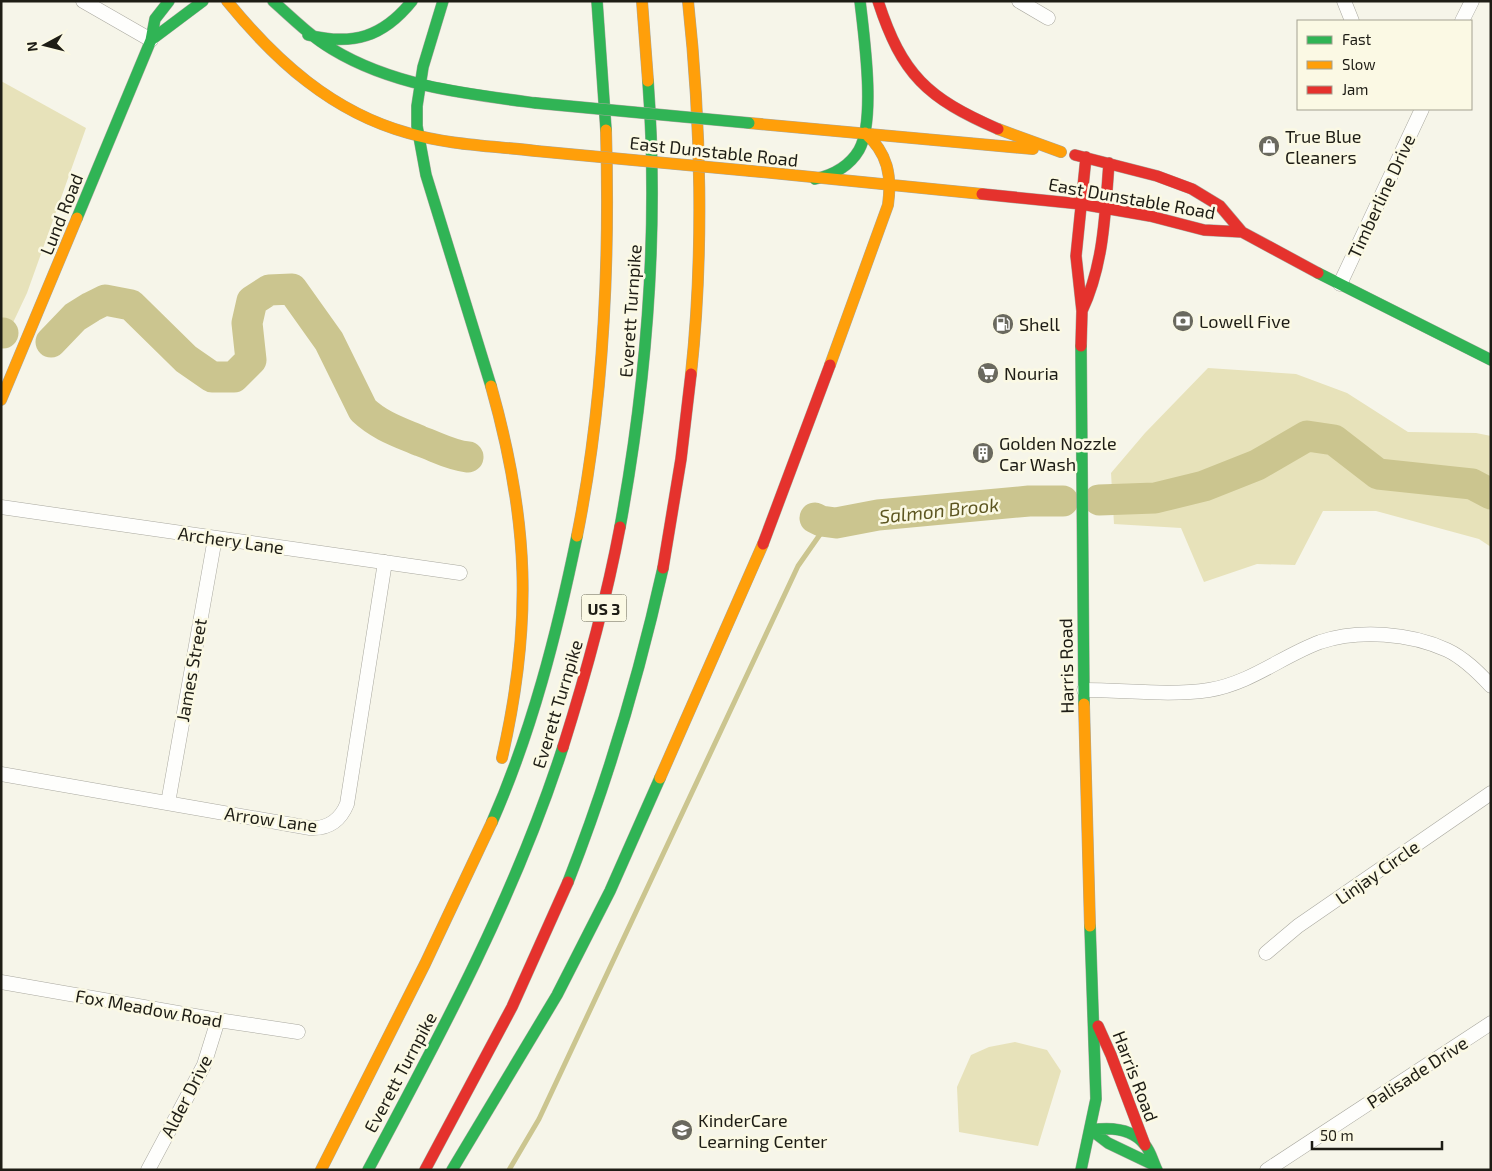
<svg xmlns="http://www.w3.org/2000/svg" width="1492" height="1171" font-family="'Exo 2',sans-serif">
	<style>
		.green { fill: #e7e2ba }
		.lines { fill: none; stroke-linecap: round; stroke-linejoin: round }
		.stream { stroke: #cbc58f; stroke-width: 5 }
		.river { stroke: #cbc58f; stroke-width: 31 }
		.street-casing { stroke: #a9a89f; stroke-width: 15 }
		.fast-casing { stroke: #a9a89f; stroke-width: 12 }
		.slow-casing { stroke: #a9a89f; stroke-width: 12 }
		.jam-casing { stroke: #a9a89f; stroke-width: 12 }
		.street { stroke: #fefefc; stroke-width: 14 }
		.fast { stroke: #30b455; stroke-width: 11 }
		.slow { stroke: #ff9f0a; stroke-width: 11 }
		.jam { stroke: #e5322d; stroke-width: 11 }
		.fast-bridge-casing { stroke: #a9a89f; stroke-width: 12; stroke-linecap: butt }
		.slow-bridge-casing { stroke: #a9a89f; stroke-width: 12; stroke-linecap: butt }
		.fast-bridge { stroke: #30b455; stroke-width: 11 }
		.slow-bridge { stroke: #ff9f0a; stroke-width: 11 }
		.labels { text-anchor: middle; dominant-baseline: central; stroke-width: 5; stroke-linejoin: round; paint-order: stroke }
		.shield { fill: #fbf9e4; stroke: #605f53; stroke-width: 1 }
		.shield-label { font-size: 16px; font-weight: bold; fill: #1e1d15 }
		.poi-label { font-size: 18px; fill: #1e1d15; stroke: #fbf9e4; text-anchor: start }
		.street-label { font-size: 18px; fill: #1e1d15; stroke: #fbf9e4 }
		.water-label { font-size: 19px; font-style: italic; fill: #5d5621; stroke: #fbf9e4 }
	</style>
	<rect width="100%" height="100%" fill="#f6f5e9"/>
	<path class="green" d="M1,81L86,128L27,293L1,348Z
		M1208,368L1296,374L1347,393L1408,432L1476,433L1491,436V547L1479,539L1376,511H1323L1295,565L1257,564L1204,582L1181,528L1114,524L1111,473L1145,433Z
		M1015,1042L1047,1050L1061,1071L1038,1146L959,1132L957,1087L971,1055L989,1047Z"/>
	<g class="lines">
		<path class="stream" d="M509,1170L539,1119L798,566L828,523"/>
		<path class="river" d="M1,333H3
			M51,342L75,317L91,307L105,300L131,305L186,359L212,377H234L251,360L247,323L252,301L269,290L292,289L329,341L363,410C380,426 399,432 420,441C437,447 450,455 468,457
			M1099,500L1155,498L1204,486L1257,465L1307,436L1334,440L1378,474L1472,484L1491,494
			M815,518L821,521L836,523L878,515L1029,501H1063"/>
		<g class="street-casing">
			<path id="street" d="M83,1L151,40
				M1019,1L1048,18
				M1344,1L1352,21
				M1462,21L1472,1
				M1340,284L1422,109
				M1,507L460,573
				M1084,690C1125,690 1169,696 1209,690C1251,683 1282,656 1320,642C1359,629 1410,633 1447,650C1464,658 1478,672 1491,686
				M1,774L310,828C328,829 340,821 347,804L385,562
				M168,803L215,538
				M1266,953L1298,926L1491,793
				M1,982L218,1020L298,1032
				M148,1170L204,1065L218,1020
				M1267,1170L1491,1023"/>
		</g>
		<g class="fast-casing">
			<path id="fast" d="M273,1C292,18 310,36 332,49C393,86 466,94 536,103
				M443,1L423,67L417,106V126L426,175L491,386
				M597,1L606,130
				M308,35C353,46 383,37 412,1
				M151,40L203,1
				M815,179C833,175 849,167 859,150C876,120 864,36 860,1
				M77,218L151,40L155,19L169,1
				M1318,273L1491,360
				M1081,346L1084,704
				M620,527C647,380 659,230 648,81
				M492,822C532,731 557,633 577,536
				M568,882C608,780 639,676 663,568
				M1091,1130C1111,1127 1132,1128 1145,1145C1151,1152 1153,1162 1157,1170
				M1091,1130L1108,1143L1154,1165
				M368,1170C442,1032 515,896 563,747
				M452,1170L557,995L610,891L660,778
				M1081,1170L1096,1099L1090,926"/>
		</g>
		<g class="slow-casing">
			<path id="slow" d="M227,1C276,61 332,112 408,133C449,145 494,146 536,151
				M642,1L648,81
				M688,1C701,121 704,254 691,374
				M749,123L1033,149
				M998,129L1061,152
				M751,171L982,194
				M830,365L888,205C892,176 888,153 865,133
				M491,386C529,520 533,623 502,758
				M1,400L77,218
				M577,536C604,402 610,266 606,130
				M1084,704L1090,926
				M660,778L763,544
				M321,1170L425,964L492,822"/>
		</g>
		<g class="jam-casing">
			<path id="jam" d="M878,1C902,75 927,98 998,129
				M1075,155L1157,176L1192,189L1220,206L1242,232L1318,273
				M982,194L1081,204L1150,216L1204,230L1242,232
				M1082,311C1104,264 1105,214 1109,163
				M1081,346L1082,311L1076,256L1086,157
				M763,544L830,365
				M663,568L681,459L691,374
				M563,747C586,674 606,601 620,527
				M1098,1026L1111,1055L1145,1145
				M425,1170L512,1007L568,882"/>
		</g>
		<use href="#street" class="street"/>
		<use href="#fast" class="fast"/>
		<use href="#slow" class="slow"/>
		<use href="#jam" class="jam"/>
		<g class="fast-bridge-casing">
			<path id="fast-bridge" d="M536,103L749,123"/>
		</g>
		<g class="slow-bridge-casing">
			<path id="slow-bridge" d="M536,151L751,171"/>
		</g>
		<use href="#fast-bridge" class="fast-bridge"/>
		<use href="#slow-bridge" class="slow-bridge"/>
	</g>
	<defs>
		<g id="shop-disc" transform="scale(1.125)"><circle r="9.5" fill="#6a695f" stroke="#fbf9e4"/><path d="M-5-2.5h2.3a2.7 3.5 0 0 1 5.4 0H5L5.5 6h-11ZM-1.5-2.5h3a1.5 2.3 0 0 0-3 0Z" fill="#fff"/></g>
		<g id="bank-disc" transform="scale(1.125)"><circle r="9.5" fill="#6a695f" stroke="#fbf9e4"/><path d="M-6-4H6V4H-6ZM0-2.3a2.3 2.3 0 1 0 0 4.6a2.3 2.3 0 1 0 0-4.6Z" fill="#fff"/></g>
		<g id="fuel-disc" transform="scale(1.125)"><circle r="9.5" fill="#6a695f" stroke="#fbf9e4"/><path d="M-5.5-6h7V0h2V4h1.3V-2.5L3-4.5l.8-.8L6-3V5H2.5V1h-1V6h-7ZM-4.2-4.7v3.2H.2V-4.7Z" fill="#fff"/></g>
		<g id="supermarket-disc" transform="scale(1.125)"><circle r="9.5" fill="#6a695f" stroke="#fbf9e4"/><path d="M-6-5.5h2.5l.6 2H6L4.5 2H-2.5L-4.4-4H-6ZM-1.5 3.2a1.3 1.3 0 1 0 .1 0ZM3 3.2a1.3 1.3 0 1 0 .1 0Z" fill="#fff"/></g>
		<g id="building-disc" transform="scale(1.125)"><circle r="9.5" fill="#6a695f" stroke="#fbf9e4"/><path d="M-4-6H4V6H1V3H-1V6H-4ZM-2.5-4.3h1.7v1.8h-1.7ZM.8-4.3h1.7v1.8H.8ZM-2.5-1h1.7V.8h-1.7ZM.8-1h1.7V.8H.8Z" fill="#fff"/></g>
		<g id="school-disc" transform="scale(1.125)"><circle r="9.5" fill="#6a695f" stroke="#fbf9e4"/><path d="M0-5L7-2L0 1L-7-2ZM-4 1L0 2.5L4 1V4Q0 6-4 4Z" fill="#fff"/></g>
	</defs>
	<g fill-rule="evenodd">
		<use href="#shop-disc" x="1269" y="146"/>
		<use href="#bank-disc" x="1183" y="321"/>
		<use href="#fuel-disc" x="1003" y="324"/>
		<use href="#supermarket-disc" x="988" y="373"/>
		<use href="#building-disc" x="983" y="453"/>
		<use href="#school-disc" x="682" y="1130"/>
	</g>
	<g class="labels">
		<rect class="shield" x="581.5" y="594.5" width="45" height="27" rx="4"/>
		<g class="shield-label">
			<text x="604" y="608">US 3</text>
		</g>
		<g class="poi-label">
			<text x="1285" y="136">True Blue<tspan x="1285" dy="21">Cleaners</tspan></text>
			<text x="1199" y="321">Lowell Five</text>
			<text x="1019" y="324">Shell</text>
			<text x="1004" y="373">Nouria</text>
			<text x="999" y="443">Golden Nozzle<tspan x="999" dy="21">Car Wash</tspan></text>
			<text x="698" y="1120">KinderCare<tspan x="698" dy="21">Learning Center</tspan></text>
		</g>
		<g class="street-label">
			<text transform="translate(714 151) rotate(6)">East Dunstable Road</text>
			<text transform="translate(1381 196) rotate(-65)">Timberline Drive</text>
			<text transform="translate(1132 198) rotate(10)">East Dunstable Road</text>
			<text transform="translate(61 214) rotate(-68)">Lund Road</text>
			<text transform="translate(630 311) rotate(-86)">Everett Turnpike</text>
			<text transform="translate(231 540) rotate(8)">Archery Lane</text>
			<text transform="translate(1066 666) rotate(-91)">Harris Road</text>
			<text transform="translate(191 670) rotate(-80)">James Street</text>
			<text transform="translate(557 704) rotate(-73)">Everett Turnpike</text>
			<text transform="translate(271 819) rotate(8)">Arrow Lane</text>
			<text transform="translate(1377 872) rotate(-35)">Linjay Circle</text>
			<text transform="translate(149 1008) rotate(10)">Fox Meadow Road</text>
			<text transform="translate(400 1072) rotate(-62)">Everett Turnpike</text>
			<text transform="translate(1417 1072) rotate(-33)">Palisade Drive</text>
			<text transform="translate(1136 1076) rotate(69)">Harris Road</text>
			<text transform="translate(186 1096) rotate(-63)">Alder Drive</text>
		</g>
		<g class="water-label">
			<text transform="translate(939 510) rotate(-6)">Salmon Brook</text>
		</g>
	</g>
	<rect width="1492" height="1171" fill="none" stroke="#1e1d15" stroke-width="5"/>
	<rect x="1297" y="20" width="175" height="90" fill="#fbf9e4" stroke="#a3a191"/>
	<rect x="1307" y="36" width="25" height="8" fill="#30b455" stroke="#a3a191"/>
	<text x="1342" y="45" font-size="15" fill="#1e1d15">Fast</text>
	<rect x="1307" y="61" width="25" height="8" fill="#ff9f0a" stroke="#a3a191"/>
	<text x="1342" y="70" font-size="15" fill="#1e1d15">Slow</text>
	<rect x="1307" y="86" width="25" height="8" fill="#e5322d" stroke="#a3a191"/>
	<text x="1342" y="95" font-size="15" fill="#1e1d15">Jam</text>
	<g transform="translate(45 45) rotate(263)" stroke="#fbf9e4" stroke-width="4" paint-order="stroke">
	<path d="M0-4L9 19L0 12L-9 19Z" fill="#1e1d15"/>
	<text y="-8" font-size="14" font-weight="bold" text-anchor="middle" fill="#1e1d15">N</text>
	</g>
	<path d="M1312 1141v8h130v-8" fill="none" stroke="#1e1d15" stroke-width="2.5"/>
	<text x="1320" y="1141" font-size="15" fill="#1e1d15" stroke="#fbf9e4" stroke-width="4" paint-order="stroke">50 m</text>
</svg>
